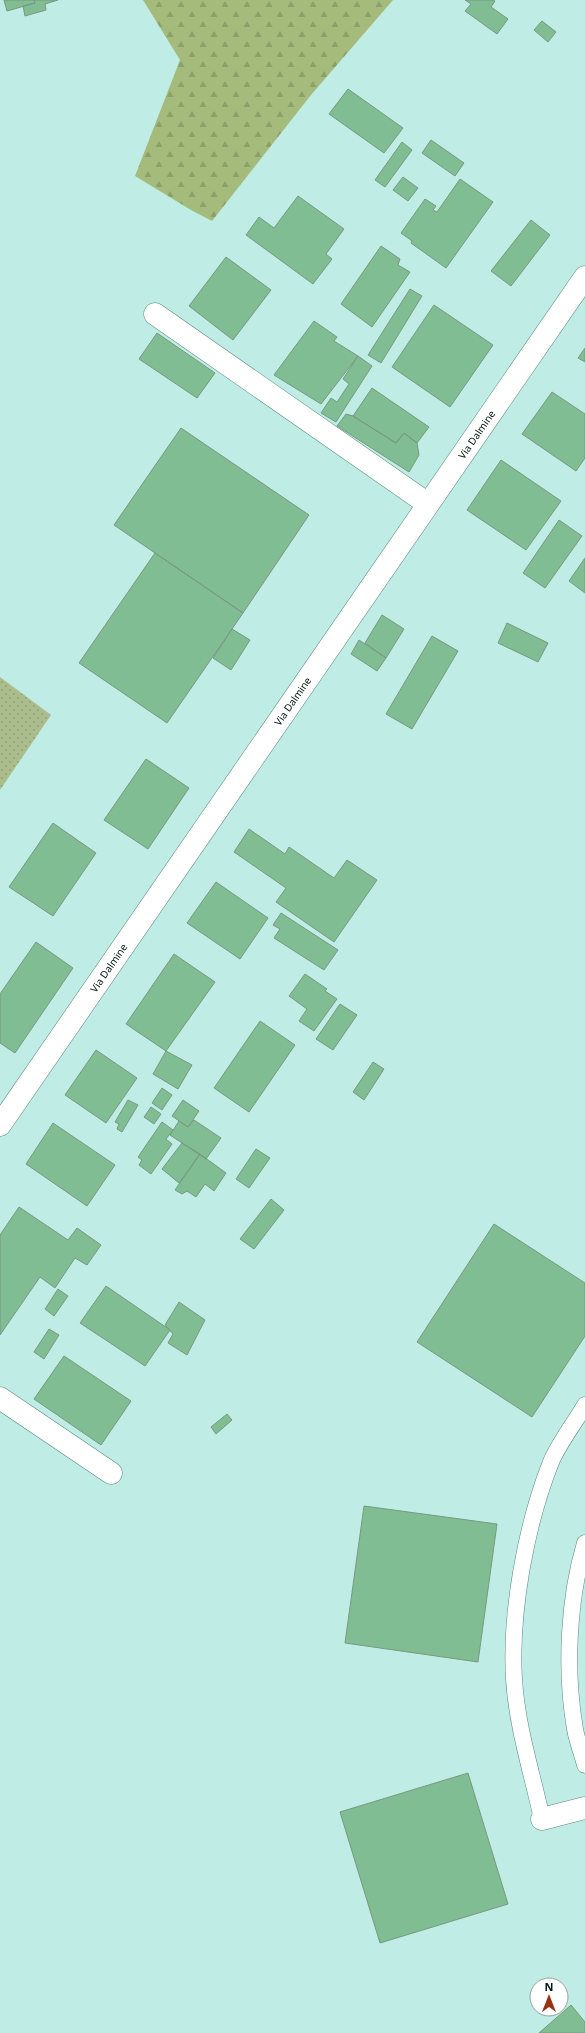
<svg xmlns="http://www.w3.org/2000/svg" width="585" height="2033" font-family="'Noto Sans',sans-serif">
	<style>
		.grass { fill: url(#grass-dots) }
		.forest { fill: url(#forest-firs) }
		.building { fill: #80bd93; stroke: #789881 }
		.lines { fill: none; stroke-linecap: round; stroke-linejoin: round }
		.lane-casing { stroke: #5c877f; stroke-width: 17 }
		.street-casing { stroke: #5c877f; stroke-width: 23 }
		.lane { stroke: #fff; stroke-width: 16 }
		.street { stroke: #fff; stroke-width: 22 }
		.labels { text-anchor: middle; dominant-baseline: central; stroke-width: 3; stroke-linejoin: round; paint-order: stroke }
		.street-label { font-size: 10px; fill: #041512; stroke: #fff }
	</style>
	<defs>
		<pattern id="grass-dots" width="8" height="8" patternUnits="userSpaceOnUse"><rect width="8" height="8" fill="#abbd8d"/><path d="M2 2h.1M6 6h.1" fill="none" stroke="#92a279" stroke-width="1.8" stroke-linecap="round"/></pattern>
		<pattern id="forest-firs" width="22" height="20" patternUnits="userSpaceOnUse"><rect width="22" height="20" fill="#a4bb7c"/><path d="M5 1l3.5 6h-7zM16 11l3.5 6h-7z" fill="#8ca06a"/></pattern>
	</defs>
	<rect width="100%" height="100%" fill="#bfede5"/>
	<path class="grass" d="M0,677L51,715L0,790Z"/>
	<path class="forest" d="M143,0H393L311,95L212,221L191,210L135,176L180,60Z"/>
	<path class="building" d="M4,0H34L35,3L7,11Z
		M34,0H58L45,4L46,10L25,16L23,6L35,3Z
		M465,0H493L495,1L491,7L508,19L497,34L465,11L471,4Z
		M542,21L556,32L548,42L534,30Z
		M348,89L403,128L384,153L329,114Z
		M431,140L464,163L455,176L422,153Z
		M402,142L412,150L385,187L375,180Z
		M403,177L418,188L408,201L393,190Z
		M460,179L493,202L446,268L411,243L412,241L401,233L425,199L436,206L433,210L437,212Z
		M298,196L344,229L326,254L332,259L313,284L246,235L259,217L274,228Z
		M531,220L550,235L511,286L491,271Z
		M381,246L400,259L398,265L410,272L372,327L341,304Z
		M226,257L271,290L233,340L189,306Z
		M410,289L422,296L381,363L368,355Z
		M434,305L493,345L450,407L392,367Z
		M314,321L337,337L334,341L358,356L321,404L274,375Z
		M157,333L215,373L197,398L139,359Z
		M585,348V362L578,358Z
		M358,356L372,366L336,422L321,413L331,398L337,402L349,384L343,379Z
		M372,388L429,427L417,443L404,433L396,443L353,416Z
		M552,392L585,414V458L576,471L522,434Z
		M346,414L353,416L396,443L404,433L417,443L419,455L409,472L337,426Z
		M181,428L309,515L243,613L114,525Z
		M501,460L561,501L526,550L467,510Z
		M559,520L582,536L545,588L523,573Z
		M155,553L243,613L167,723L79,663Z
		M585,558V593L569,581Z
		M382,615L404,629L386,658L365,643Z
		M507,623L548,643L538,662L498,643Z
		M232,629L250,640L231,670L213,658Z
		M432,636L458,651L412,729L386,714Z
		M359,640L386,658L377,671L351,654Z
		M146,759L189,788L148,849L104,820Z
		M53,823L96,853L53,916L9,887Z
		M249,829L285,854L289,847L334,878L347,860L377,880L334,942L276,902L286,888L234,852Z
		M216,882L268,918L240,959L187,923Z
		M281,913L338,950L324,970L274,938L280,929L273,925Z
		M36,942L73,968L15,1053L0,1043V994Z
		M174,954L215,982L166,1051L126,1024Z
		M305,974L327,989L325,991L337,999L314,1031L299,1021L307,1009L289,996Z
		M340,1004L357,1015L333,1050L316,1039Z
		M260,1021L295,1045L249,1112L214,1088Z
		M96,1050L137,1078L106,1123L65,1095Z
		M166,1051L192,1065L178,1089L153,1074Z
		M373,1062L384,1069L364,1100L353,1092Z
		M162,1088L172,1095L162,1110L152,1103Z
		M128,1100L138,1105L122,1132L117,1129L119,1124L115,1122Z
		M183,1100L199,1111L188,1127L172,1116Z
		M151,1107L161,1114L154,1124L144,1117Z
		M194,1120L221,1138L206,1159L170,1135L179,1121L188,1127Z
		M162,1122L173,1130L166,1139L172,1144L151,1174L139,1165L142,1160L138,1157Z
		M53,1123L115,1165L87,1206L26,1164Z
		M182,1143L200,1154L179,1183L162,1169Z
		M256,1149L270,1158L249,1188L236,1179Z
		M200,1154L226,1173L214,1191L205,1184L196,1197L187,1191L182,1194L175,1190Z
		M271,1199L284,1210L254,1249L240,1239Z
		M19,1207L68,1240L77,1228L101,1245L87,1265L75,1258L55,1288L40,1277L0,1335V1235Z
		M494,1224L585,1283V1336L532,1417L417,1342Z
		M106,1286L170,1330L145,1366L80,1323Z
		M58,1289L68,1296L54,1316L45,1309Z
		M179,1302L205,1320L187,1355L168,1343L173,1334L165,1325Z
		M49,1329L59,1335L44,1359L34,1352Z
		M64,1356L131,1401L101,1445L34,1399Z
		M227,1414L232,1420L216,1434L211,1427Z
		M364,1506L497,1524L478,1662L345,1643Z
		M468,1773L508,1904L380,1943L340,1812Z
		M571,2005L585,2022V2033H539Z"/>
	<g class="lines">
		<g class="lane-casing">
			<path id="lane" d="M585,1543C568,1600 565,1671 575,1729C577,1741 582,1753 585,1765
				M542,1819C532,1773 517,1727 514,1679C510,1612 526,1525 551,1462C559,1443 574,1424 585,1405"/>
		</g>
		<g class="street-casing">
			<g id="street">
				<path d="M155,314L428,504"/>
				<path id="s1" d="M0,1125L585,277"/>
				<path d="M0,1398L111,1473"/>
				<path d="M542,1819L585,1808"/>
			</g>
		</g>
		<use href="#lane" class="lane"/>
		<use href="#street" class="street"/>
	</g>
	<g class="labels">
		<g class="street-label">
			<text stroke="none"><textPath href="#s1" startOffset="839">Via Dalmine</textPath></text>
			<text stroke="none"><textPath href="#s1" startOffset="515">Via Dalmine</textPath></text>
			<text stroke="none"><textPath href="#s1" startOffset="191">Via Dalmine</textPath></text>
		</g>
	</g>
	<g transform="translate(549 1997)"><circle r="19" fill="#ffffff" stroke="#9ba1a0"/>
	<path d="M0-3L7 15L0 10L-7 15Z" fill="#99320f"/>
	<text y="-6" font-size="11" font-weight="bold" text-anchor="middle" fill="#041512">N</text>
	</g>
</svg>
